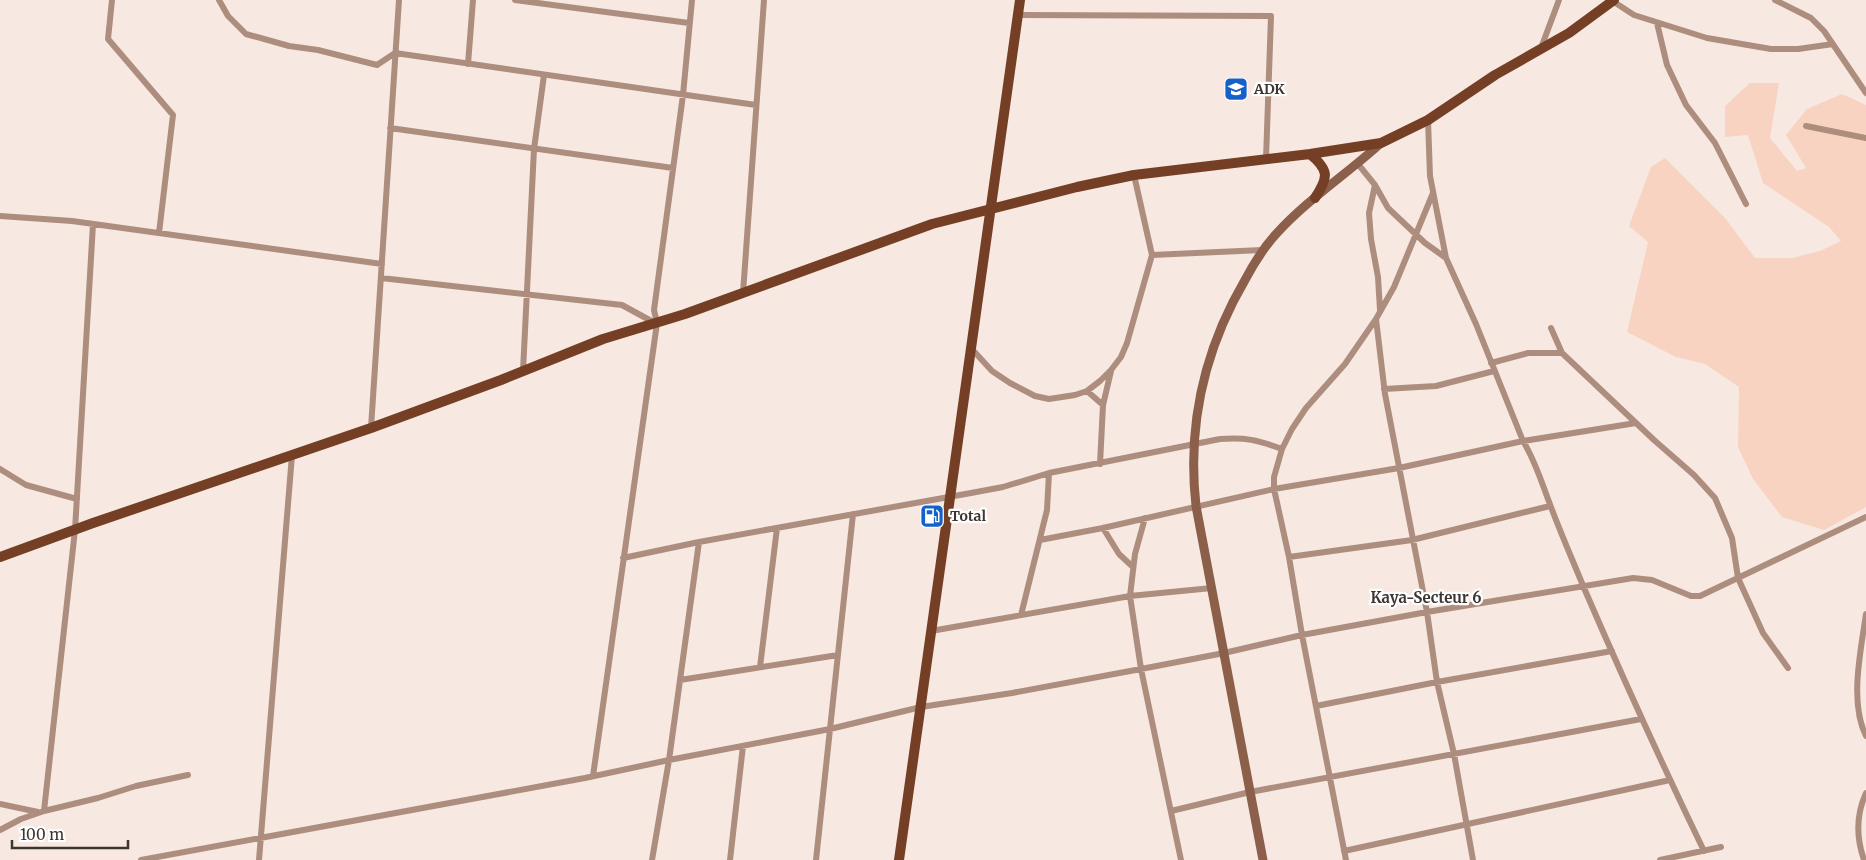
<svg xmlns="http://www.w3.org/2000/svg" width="1866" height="860" font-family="Merriweather,serif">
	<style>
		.green { fill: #f9d3c1 }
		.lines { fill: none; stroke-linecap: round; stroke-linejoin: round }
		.minor { stroke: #ad8d7e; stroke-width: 6 }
		.secondary { stroke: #8c5f4a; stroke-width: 9 }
		.primary { stroke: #743f24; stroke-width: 10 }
		.labels { text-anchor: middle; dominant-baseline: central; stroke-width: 4.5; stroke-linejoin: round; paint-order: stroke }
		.poi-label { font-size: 14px; font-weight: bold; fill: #3c3633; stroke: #fff; text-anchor: start }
		.neighbourhood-label { font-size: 15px; font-weight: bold; fill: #3c3633; stroke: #fff }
	</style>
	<rect width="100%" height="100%" fill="#f7e8e1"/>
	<path class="green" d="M1750,83H1779L1770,138L1797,171L1806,168L1786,135L1807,109L1842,94L1866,105V507L1824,530L1782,517L1753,479L1738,447L1739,387L1705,364L1676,357L1627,332L1648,242L1629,226L1651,167L1665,158L1725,218L1755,258H1792L1820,251L1841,241L1829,227L1763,183L1748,135L1725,137V106Z"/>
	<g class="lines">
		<path class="minor" d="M112,0L108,39L173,115L159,233
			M219,0L228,16L246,34L289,46L318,50L377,65L395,53L756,105
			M515,0L689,23
			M1611,0L1634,15L1707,38L1771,49H1798L1833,44
			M1775,0L1811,18L1824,31L1866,93
			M1018,15L1271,16L1266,159
			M1657,23L1667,65L1686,105L1715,143L1746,204
			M1541,48L1559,0
			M468,64L473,0
			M1428,120L1430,176L1446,258L1476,324L1523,441C1536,462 1542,484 1551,507C1561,534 1573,561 1584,588C1622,676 1662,764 1704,851
			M1806,126L1866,138
			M390,128L673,168
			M1358,164L1375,185L1388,208L1425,243L1446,258
			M1375,185L1369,213L1371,239L1378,277L1380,310
			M0,216L72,221L382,264
			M1152,255L1262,250
			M381,278L622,305L655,323
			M743,293L764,0
			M1376,319L1385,394L1427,612L1437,682L1454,754L1473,860
			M1551,328L1562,353L1654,440L1694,475L1715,498L1732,538L1738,578L1763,633L1788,668
			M970,347L992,371L1010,383L1035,396L1049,399L1075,395L1087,391L1100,381L1111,370L1121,357L1127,343L1152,255L1134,175
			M1491,363L1528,353H1562
			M523,371L534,149L544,75
			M1384,389L1436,386L1494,371
			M1087,391L1103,405
			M371,428L399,0
			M1100,464L1103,405L1111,371
			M0,469L26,485L77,499
			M1145,518L1135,554L1130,596L1141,669L1181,860
			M1103,528L1119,554L1133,567
			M1040,540L1103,528L1274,489L1399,468L1523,441L1636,423
			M1289,557L1412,540L1550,506
			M623,558L699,542L971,493L1003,487L1049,473L1220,439C1246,437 1257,440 1282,449
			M1866,614C1861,650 1849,702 1866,736
			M1021,615L1047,510L1049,473
			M931,631L1130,596L1212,588
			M760,667L777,528
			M680,680L838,655
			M1316,706L1437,682L1612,651
			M593,776L657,323L654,310L683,95L692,0
			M0,804L38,812
			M44,811L75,530L93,224
			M1171,811L1250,792L1641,719
			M0,830L21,819L44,811L98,798L136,786L188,775
			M1344,851L1670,780
			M141,860L585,778L669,760L830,729L921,707L1012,693L1141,669L1224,653L1302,635L1427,612L1633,578L1652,580L1691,596H1700L1866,517
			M259,860L292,455
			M652,860L669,760L699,542
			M730,860L743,746
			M816,860L853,514
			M1346,860L1302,635L1289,557L1274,489V477L1282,449L1292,429L1306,408L1345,364L1376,319L1394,287L1433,193
			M1660,860L1721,847
			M1864,860C1856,837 1856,815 1866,793"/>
		<path class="secondary" d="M1263,860L1196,506C1187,425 1204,350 1245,280C1254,263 1264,247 1277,233C1308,199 1347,174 1381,143"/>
		<path class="primary" d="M1310,154C1329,170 1329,177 1315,198
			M0,557L93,523L371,428L501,380L603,339L685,314L932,224L1077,187L1134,175L1310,154L1381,143L1428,120L1495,75L1569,33L1614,0
			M899,860L1020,0"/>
	</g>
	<defs>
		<g id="school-square" transform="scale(1.25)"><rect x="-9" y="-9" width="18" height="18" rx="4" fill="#1660ca" stroke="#fff"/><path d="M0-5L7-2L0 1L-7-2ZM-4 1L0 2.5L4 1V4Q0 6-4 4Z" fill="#fff"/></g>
		<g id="fuel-square" transform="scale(1.25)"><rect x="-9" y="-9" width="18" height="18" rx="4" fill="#1660ca" stroke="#fff"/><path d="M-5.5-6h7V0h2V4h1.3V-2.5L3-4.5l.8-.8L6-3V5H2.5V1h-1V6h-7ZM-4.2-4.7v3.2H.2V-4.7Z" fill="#fff"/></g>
	</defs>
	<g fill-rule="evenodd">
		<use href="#school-square" x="1236" y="89"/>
		<use href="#fuel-square" x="932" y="516"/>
	</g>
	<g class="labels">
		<g class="poi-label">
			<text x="1254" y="89">ADK</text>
			<text x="950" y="516">Total</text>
		</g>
		<g class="neighbourhood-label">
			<text x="1426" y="597">Kaya-Secteur 6</text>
		</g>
	</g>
	<path d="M12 840v8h116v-8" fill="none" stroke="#3c3633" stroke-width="2.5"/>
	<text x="20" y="840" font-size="15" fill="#3c3633" stroke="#ffffff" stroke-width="4" paint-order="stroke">100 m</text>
</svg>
